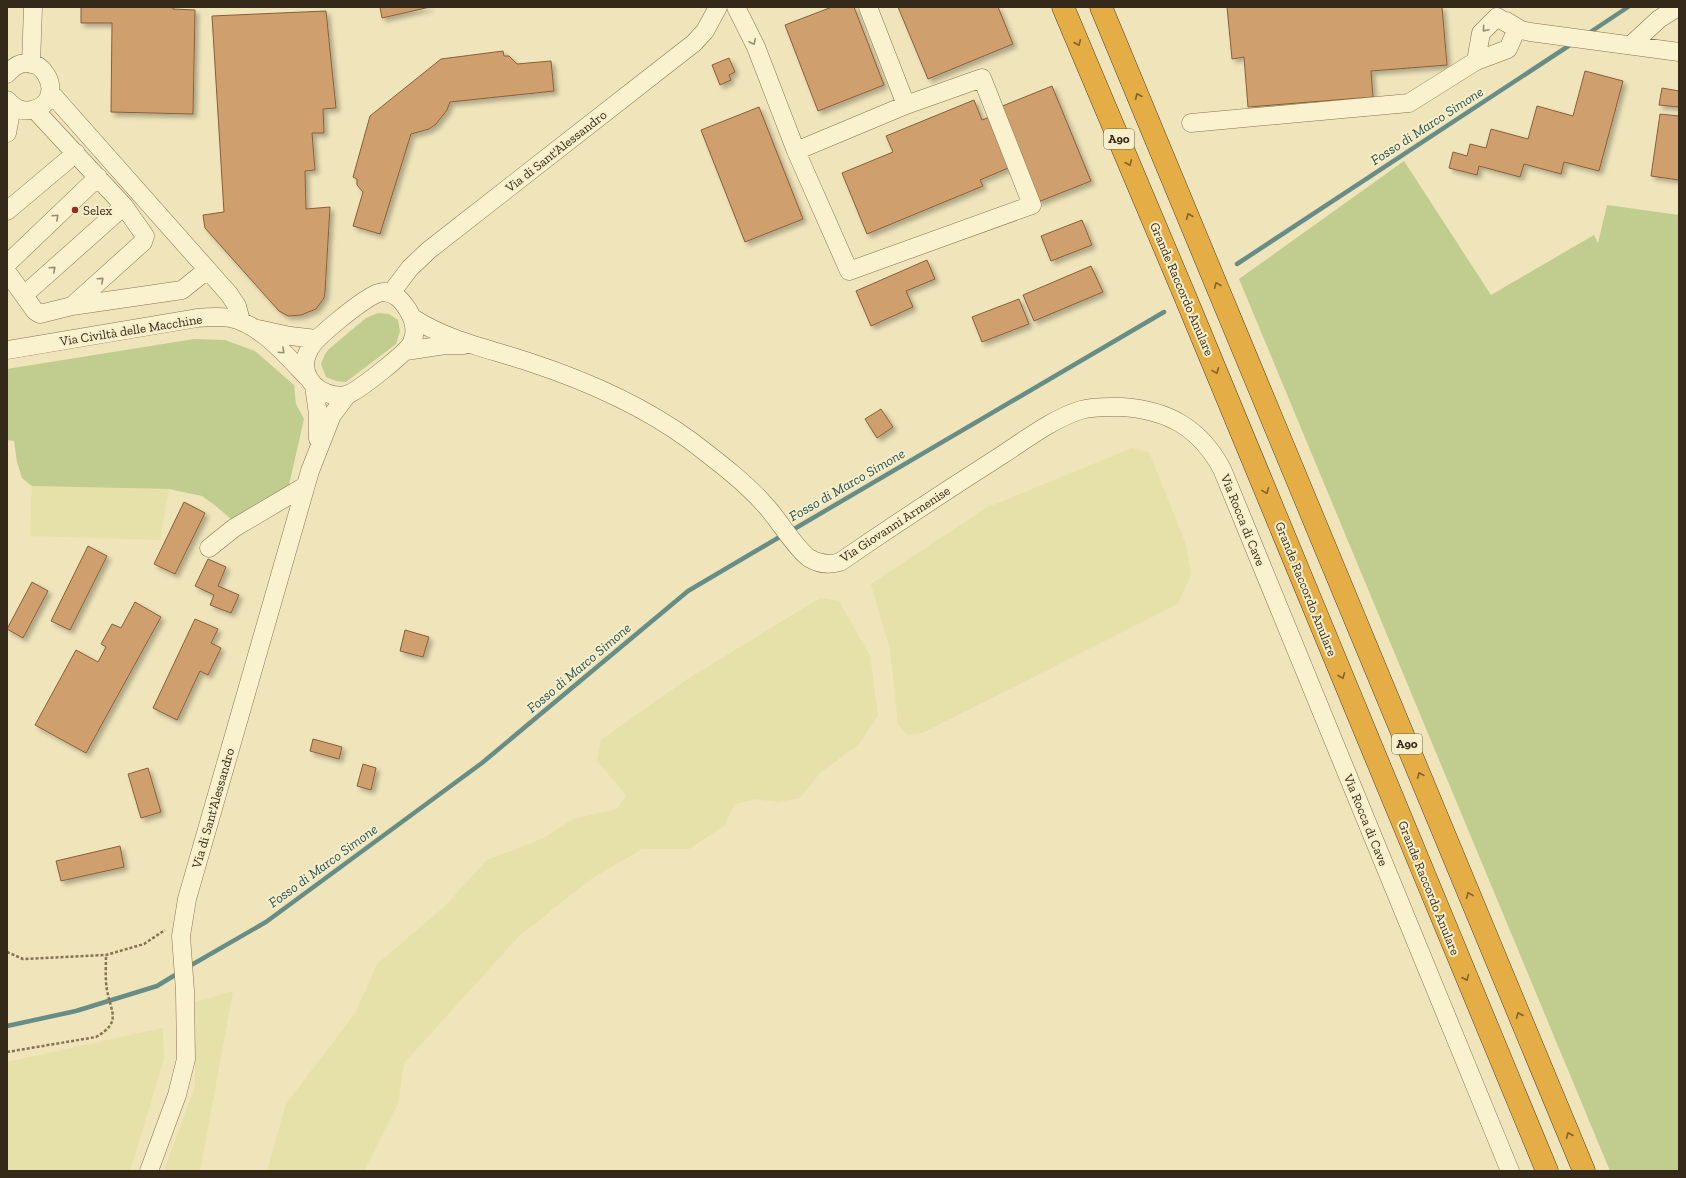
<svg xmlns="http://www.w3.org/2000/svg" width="1686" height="1178" font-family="'Zilla Slab',serif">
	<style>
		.farmland { fill: #e5e1a8 }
		.green { fill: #c0cd8f }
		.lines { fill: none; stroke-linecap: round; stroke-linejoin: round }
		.stream { stroke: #678d87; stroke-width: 4.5 }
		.building { fill: #d09f6e; stroke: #875f39; filter: url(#shadow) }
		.minor-casing { stroke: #877354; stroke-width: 19 }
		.highway-casing { stroke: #544129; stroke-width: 23 }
		.path { stroke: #877354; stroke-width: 2.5; stroke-dasharray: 3 2; stroke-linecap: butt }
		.minor { stroke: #faf1ce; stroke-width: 18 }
		.highway { stroke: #e5ad45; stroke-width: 22 }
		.oneway { stroke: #988d74 }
		.oneway2 { stroke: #84642d }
		.poi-dot { fill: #982b22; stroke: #f7eeca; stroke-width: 1.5 }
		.labels { text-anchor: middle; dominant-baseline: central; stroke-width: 4; stroke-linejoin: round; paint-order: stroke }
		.shield { fill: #f7eeca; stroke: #6f644f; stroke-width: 1 }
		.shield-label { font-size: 12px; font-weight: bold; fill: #35291a }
		.street-label { font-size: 13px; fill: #35291a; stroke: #f7eeca }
		.poi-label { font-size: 13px; fill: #35291a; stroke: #f7eeca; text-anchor: start }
		.water-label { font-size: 14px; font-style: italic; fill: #285456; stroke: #f7eeca }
	</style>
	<defs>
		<filter id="shadow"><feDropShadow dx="3.5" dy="3.5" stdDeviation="2" flood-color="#0004"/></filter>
	</defs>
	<rect width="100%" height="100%" fill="#efe4ba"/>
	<path class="farmland" d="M1132,448L1149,452L1186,545L1191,574L1178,604L922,733L907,735L898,724L890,649L871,584L986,508Z
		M32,486L169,489L160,540L30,536Z
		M820,598L839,601L870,656L878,716L859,744L820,773L800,798L778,802L755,799L735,804L724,826L689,849H642L591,879L519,936L404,1063L398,1104L364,1171H267L286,1104L356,1012L377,964L445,906L487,860L544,838L573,819L617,809L626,795L597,761L601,740L686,680Z
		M233,991L200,1171H164L195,1087V1002Z
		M163,1028L164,1059L130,1171H7V1062Z"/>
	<path class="green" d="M1404,161L1491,295L1594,235L1598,243L1607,205L1679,215V1171H1610L1239,279Z
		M378,313L389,314L398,320L400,331L396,344L346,382L336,381L326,377L321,364L325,354L329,349L366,318Z
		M194,339L225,340L255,351L294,385L296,404L304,419L289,485L231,519L217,507L202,496L169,489L32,486L22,478L17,462L14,441L7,440V369Z"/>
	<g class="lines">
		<path class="stream" d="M1586,35L1628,7
			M1237,264L1573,43
			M789,532L1164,312
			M188,967L266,922L482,763L688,591L783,535
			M7,1026L76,1011L157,986L180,972"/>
	</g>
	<path class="building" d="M81,7H173V9L195,10L193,114L111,112L112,23H81Z
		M380,7H430L382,18Z
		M832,7H854L884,85L818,111L785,25Z
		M898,7H998L1013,44L928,79Z
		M1227,7H1442L1447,65L1371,71L1373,97L1248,107L1244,57L1232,59Z
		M326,11L336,108L323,109L324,133H312L315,170L305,171L306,209L330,207L325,292L324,298L316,309L301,315L288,316L279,311L205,228L203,215L224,212L212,16Z
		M503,51L504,56H509L517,64L551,61L554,91L450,102L447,110L436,124L429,129L411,134L380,234L353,226L363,192L357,185V179L353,177L370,116L441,59Z
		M729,58L735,72L729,75L731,80L720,85L712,65Z
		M1585,71L1623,81L1599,171L1564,162L1561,174L1524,164L1520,177L1479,166L1477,175L1449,168L1453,152L1467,156L1470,144L1486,148L1491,129L1528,139L1537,106L1573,116Z
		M1052,86L1091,181L1038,202L1000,107Z
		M1662,88L1679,91V107L1659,105Z
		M974,100L982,120L992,116L1013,166L980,180L983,186L867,234L842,173L893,152L886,136Z
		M759,107L803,219L745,242L701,130Z
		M1660,114L1679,116V180L1651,176Z
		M1082,220L1092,245L1051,261L1041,236Z
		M927,260L935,279L906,291L913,307L871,326L856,291Z
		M1091,266L1103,292L1034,321L1023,295Z
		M1019,299L1029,324L982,342L972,317Z
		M881,409L893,427L877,438L865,419Z
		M184,502L205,513L175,574L154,564Z
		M88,546L107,556L70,630L51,621Z
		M208,559L226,567L218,586L239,595L231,613L210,605L214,595L195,586Z
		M32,582L48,591L23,638L7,629Z
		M135,602L161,617L86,753L35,725L76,650L98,662L106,647L101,644L112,624L121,628Z
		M195,619L218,629L211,643L221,648L208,675L200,671L177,720L153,708Z
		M405,630L429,637L423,657L400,651Z
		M313,739L342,747L339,759L310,751Z
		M363,764L376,768L371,790L357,786Z
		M148,768L161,812L141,818L128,774Z
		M120,846L124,867L61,881L56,861Z"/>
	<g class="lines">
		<g class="minor-casing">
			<path id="minor" d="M736,7L756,47L796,151L849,271L1032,205L982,78L906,105
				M1506,21L1521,30L1530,32L1679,52
				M1631,45L1659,19L1678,7
				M31,64L33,7
				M7,74C38,37 73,102 31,110C21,112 14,108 7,100
				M50,92L229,294L237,306L241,321
				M35,110L124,206L145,236L143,242L72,306
				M1191,123L1409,103L1476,61L1508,49L1515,33L1512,26L1497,17L1481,33L1476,61
				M7,133L12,106
				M796,151L906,105L868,7
				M7,211L76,153
				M7,264L98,177
				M7,272L35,311L40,314L72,306L182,290L207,270
				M385,292C397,294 402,301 408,310C414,320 417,331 412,342C408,352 360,389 349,394C344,396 338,396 334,395C312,391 298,371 309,350C315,337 360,302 374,295C377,293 381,292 385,292Z
				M391,293L410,268L429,250L694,43L705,31L718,7
				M24,295L124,206
				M413,318C448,341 490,349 529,362C587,381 642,405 691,441C717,461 745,482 766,506C778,519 796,549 809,558C819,564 830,565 840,562C894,525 947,490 1002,455C1025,440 1054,418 1081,410C1094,406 1108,407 1122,407C1168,410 1200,428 1222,469L1510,1171
				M258,329L290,336L317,339
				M7,350L197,318C208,317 219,316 230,318C260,324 287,356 307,377
				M406,351L445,345H464
				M314,386L318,414V439
				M209,548L234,528L305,486
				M149,1171L177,1095L186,1059L185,991L181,936L187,899L310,471L332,415L348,394"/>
		</g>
		<g class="highway-casing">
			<path id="highway" d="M1063,7L1187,301L1547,1171
				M1101,7L1584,1171"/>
		</g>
		<path class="path" d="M7,952L23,959L106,955L144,944L165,930
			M7,1052L96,1037C122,1022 111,1013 107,990C105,979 106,966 106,955"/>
		<use href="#minor" class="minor"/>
		<use href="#highway" class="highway"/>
	</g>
	<defs><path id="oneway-chevron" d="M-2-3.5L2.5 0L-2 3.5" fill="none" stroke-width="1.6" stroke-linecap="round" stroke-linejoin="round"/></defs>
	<g class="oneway">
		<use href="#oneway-chevron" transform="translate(1485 29) rotate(131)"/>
		<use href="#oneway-chevron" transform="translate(753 42) rotate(64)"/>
		<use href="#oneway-chevron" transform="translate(56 217) rotate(-43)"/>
		<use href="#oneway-chevron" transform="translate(53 269) rotate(-42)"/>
		<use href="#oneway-chevron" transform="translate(101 280) rotate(-42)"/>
		<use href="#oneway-chevron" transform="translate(282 351) rotate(43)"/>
	</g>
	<g class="oneway2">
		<use href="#oneway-chevron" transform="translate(1078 43) rotate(67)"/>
		<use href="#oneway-chevron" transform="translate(1138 96) rotate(-113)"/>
		<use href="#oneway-chevron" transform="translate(1129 163) rotate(67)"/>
		<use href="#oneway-chevron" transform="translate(1189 216) rotate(-113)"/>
		<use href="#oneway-chevron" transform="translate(1217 285) rotate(-112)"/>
		<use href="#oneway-chevron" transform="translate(1216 371) rotate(68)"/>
		<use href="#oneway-chevron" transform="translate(1266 491) rotate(68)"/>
		<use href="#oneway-chevron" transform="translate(1342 676) rotate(68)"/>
		<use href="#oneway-chevron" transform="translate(1420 775) rotate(-113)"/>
		<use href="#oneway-chevron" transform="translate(1469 895) rotate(-112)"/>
		<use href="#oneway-chevron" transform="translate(1466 978) rotate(67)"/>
		<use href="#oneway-chevron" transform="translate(1519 1015) rotate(-113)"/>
		<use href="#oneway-chevron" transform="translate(1569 1135) rotate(-113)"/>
	</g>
	<circle class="poi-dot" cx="75" cy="210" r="4"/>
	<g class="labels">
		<g class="shield">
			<rect x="1104" y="129" width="30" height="20" rx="3"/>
			<rect x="1392" y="734" width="30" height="20" rx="3"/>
		</g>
		<g class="shield-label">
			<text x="1119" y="139">A90</text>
			<text x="1407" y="744">A90</text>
		</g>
		<g class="street-label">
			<text transform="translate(556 151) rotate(-38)">Via di Sant'Alessandro</text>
			<text transform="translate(1182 289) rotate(67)">Grande Raccordo Anulare</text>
			<text transform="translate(131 330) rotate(-9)">Via Civiltà delle Macchine</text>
			<text transform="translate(1243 520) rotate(68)">Via Rocca di Cave</text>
			<text transform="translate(895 524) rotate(-33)">Via Giovanni Armenise</text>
			<text transform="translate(1306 589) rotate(68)">Grande Raccordo Anulare</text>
			<text transform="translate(213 808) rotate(-74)">Via di Sant'Alessandro</text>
			<text transform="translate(1366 820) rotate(68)">Via Rocca di Cave</text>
			<text transform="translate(1429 888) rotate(68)">Grande Raccordo Anulare</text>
		</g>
		<g class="poi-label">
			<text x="83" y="210">Selex</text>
		</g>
		<g class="water-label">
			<text transform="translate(1427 126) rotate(-33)">Fosso di Marco Simone</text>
			<text transform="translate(847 485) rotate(-30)">Fosso di Marco Simone</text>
			<text transform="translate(579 668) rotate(-40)">Fosso di Marco Simone</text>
			<text transform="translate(323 866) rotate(-36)">Fosso di Marco Simone</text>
		</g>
	</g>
	<rect width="1686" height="1178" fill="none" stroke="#35291a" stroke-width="16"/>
</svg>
